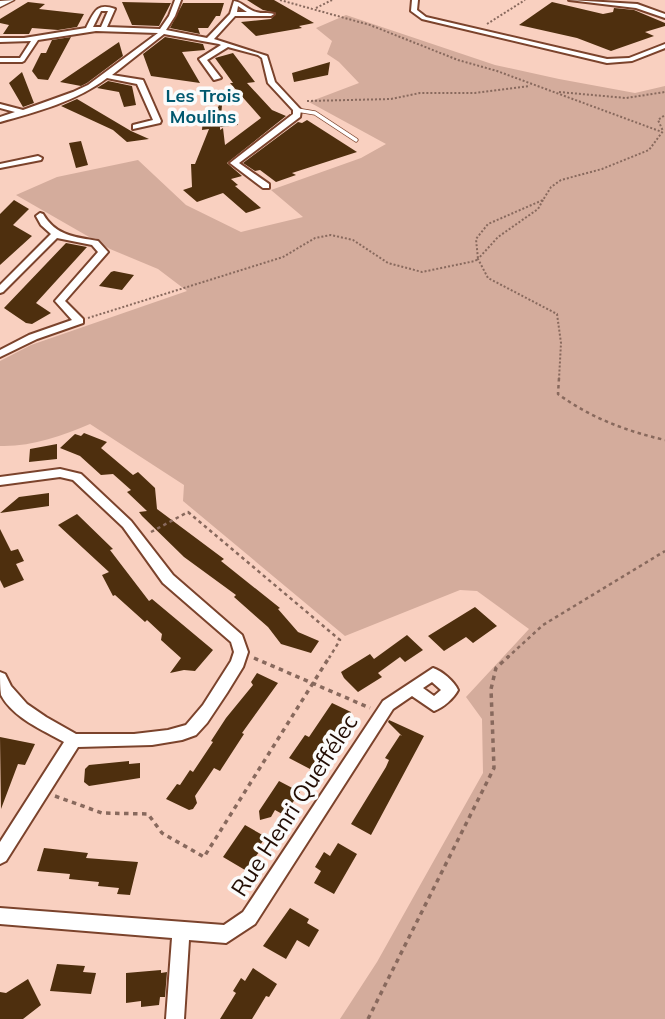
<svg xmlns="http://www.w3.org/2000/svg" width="665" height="1019" font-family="Mulish,sans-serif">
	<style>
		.green { fill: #d4ac9c }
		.building { fill: #4e2f0e }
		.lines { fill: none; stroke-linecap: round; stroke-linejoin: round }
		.lane-casing { stroke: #7b432c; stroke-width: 5 }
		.street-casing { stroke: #7b432c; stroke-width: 4 }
		.secondary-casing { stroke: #7b432c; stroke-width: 3 }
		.path-far2 { stroke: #88695d; stroke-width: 2; stroke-dasharray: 2 2; stroke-linecap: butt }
		.path-far1 { stroke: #88695d; stroke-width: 2.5; stroke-dasharray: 3.5 3.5; stroke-linecap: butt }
		.path { stroke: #88695d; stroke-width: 3.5; stroke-dasharray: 4.5 4.5; stroke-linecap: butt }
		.lane { stroke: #fff; stroke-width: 3.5 }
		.street { fill: #fff; fill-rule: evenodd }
		.secondary { fill: #fff; fill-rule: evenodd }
		.labels { text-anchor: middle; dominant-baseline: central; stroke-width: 7; stroke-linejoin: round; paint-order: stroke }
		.far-neighbourhood-label { font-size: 18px; font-weight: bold; fill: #00586f; stroke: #fbfbfb }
		.near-street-label { font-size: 23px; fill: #230d04; stroke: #fbfbfb }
	</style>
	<rect width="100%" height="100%" fill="#f9d0c0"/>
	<path class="green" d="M346,15L495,65L559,79L635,93L665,86V1019H340L377,962L483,773L482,719L466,697L529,629L477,591L460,590L345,636L183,501L184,485L90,424C62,436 31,447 0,446V361L31,345L187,291L158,269L110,249L16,195L57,177L138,160L186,205L241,232L303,217L271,190L361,158L386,144L309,102L359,83L339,62L327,54L332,41L316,28Z"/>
	<path class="building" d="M247,0H274L314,23L299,26L302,28L256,36L241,22L271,19L276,13L263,10Z
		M28,2L45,4L39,9L84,14L77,27L58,30L32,28L29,34H3L9,25L0,23V19Z
		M122,2L166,3H171L159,26L132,25Z
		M552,2L603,14L613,12L614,8L634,10L665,23V26L645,32L654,36L611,51L577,38L519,25Z
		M183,3H224L220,16H216L208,28H198L200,34L170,28Z
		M71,37L48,80L38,79L32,71L41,53H46L52,40Z
		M165,37L203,44L205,50L182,52L200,83L151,76L143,54Z
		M119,42L123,56L87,83L81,86L60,82Z
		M233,53L255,82L247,83L272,110L286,116L227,163L242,176L231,179L238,185L235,186L261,208L246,213L223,193L197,202L183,190L192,187L191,164H195L209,129L202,130L203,118L214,117L219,105H222L221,117H238V125L220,127V130L223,128L225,145L261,118L230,83H233L215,58Z
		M330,62L328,75L294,82L292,73Z
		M22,72L34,103L23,107L9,83Z
		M108,81L132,86L136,105L124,107L119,92L97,88Z
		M77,99L131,131L149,139L127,142L113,130L61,106Z
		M307,120L357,152L292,173L296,175L276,182L260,170L255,171L243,163L298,122L302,123Z
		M81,141L88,165L76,168L69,143Z
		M14,200L29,209L13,225L32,236L0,265V214Z
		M66,243L87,247L36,303L51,313L32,324L26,323L4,308Z
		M114,271L134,275L122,290L99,286L111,272Z
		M84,433L107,442L101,448L133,475L138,472L155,488L157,509L224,559L221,561L280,608L278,609L298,632L319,641L311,653L281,644L268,627L234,597L236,595L184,557L142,516L139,512L147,511L127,492L131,490L113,474L101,475L80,456L60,448L75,434L81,436Z
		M57,444V459L29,462L30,449Z
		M49,493V506L0,513L19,497Z
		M77,514L113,549L110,550L149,601L152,599L213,650L195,671L184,670L170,673L181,658L161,640L162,634L147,620L145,622L115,595L113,596L102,575L109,572L58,525Z
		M0,529L11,551L18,549L24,561L16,564L24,580L4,588L0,580Z
		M475,607L497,626L473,643L466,637L444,651L428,636Z
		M407,635L423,650L405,662L400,657L378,673L382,677L358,692L344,678L341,672L349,667L370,654L374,659Z
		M257,673L278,683L242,733L244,734L220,771L214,768L195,796L197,803L193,809L189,810L166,799L177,784L180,785L190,770L193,772L213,742L211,741L226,718L253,685L251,682Z
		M332,703L351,712L324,756L320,754L310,769L289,758L305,735L309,737Z
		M389,720L424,736L371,835L351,824L386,767L389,760L385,758L400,735L402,736L388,722Z
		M0,737L35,744L25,765L18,764L1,809Z
		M129,761V764L140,763V778L89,786L84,782L85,769L89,765Z
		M279,781L300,792L284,815L275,810L271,817L260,820L259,811Z
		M245,825L266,837L257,849L260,851L245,870L223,857Z
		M338,843L357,854L334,894L314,883L321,871L315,867L324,852L330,856Z
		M44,848L88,853L86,858L138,862L130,895L117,894L119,888L98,886L99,882L69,879L70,874L37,871Z
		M290,908L309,919L307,923L319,930L309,947L297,940L286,959L263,946Z
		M57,964L85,966L83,972L96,973L91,994L50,991Z
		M253,968L277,984L269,997L266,996L252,1019H220L236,993L233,991L241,978L245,981Z
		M161,970V973L167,972L165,997H160L159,1005L141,1007V1001L126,1003V973Z
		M28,979L41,1005L23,1019H0V992L6,993Z"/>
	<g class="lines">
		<g class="lane-casing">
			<path id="lane" d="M297,110L315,113L356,140"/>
		</g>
		<g class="street-casing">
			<path id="street" d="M175,0H181L175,16L166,30L207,38L230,14L234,1C242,2 248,10 256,12C262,14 268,12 274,14L271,16H235L214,39L267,56L275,82L301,110L300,117L239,163L269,184V188H263L230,163L293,114V110L268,83L262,58L258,55L228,47L207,60L221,78L214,80L199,59L221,45L219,44L164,34L112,75L143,80L161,121L160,123L133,129V125L153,120L137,84L107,78C77,101 36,112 0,122V117L15,112L0,108V104L23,110L73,92L88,85L158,33L96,31L38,40L24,61L22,62H0V58H20L31,41L0,42V38H24L86,28C94,13 96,2 115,9L107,27L160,29L169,16ZM238,6L247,12H237ZM101,11H108L101,27H93Z
				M412,0H418L417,10L426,17L607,59L629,58L665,44V48L632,61L607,63L422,19L411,11Z
				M569,0L637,4L665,14V18L636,8Z
				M38,156L42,158L41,160L0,168V164Z
				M40,213L43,214C56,236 75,237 98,241L108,252L65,301L83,319V323L37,339L0,357V350L29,335L72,320L55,301L98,252L92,245L57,238L3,292L0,293V285L51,234L41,225L36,216Z
				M60,469L81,474L131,521L173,575L242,635L248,652L243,667L227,693L207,723L196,735L182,740L152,745L78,747L6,861L0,864V842L64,742C43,730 13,718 1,695C0,688 0,679 0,672L5,674L11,686L27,704L46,717L76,734H134L168,730L186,725L203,705L231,661L234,652L231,642L163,583L123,527L73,480L60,477L0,485V477Z
				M433,668C442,671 454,681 458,690C454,698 443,708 434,711L412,696L393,709L255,924L226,943L189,940L184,1019H166L172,938L0,924V908L224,925L243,912L383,701ZM432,682L441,690L434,696L423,688Z"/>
		</g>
		<g class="secondary-casing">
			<path id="secondary" d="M14,0L0,7V1Z"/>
		</g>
		<path class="path-far2" d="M280,0L370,25L458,60L497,71L662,132
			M316,8L332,0
			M487,24L525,0
			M559,92L626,98L665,92
			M307,101L391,99L420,93H475L530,86
			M543,200L538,209L498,237L478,259L488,278L557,314L561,343L559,379
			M88,318L283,257L315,238L331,235L353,240L388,263L422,272L475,261L478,259L476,239L488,224L543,200L551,187L561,180L602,169L649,150L663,131L658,120L665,115"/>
		<path class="path-far1" d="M559,378L558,394C591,418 626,431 665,440
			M151,532L188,512L340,640L329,658
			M507,658L543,625L665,551"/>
		<path class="path" d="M254,658L370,708
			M55,796L102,813L148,814L162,833L204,857L330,656
			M368,1019L494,768L491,689L496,668L509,656"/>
		<use href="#lane" class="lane"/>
		<use href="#street" class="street"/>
		<use href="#secondary" class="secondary"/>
	</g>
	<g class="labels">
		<g class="far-neighbourhood-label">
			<text x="203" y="95">Les Trois<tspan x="203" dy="21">Moulins</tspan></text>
		</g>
		<g class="near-street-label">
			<text transform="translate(294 805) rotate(-57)">Rue Henri Queffélec</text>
		</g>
	</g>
</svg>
